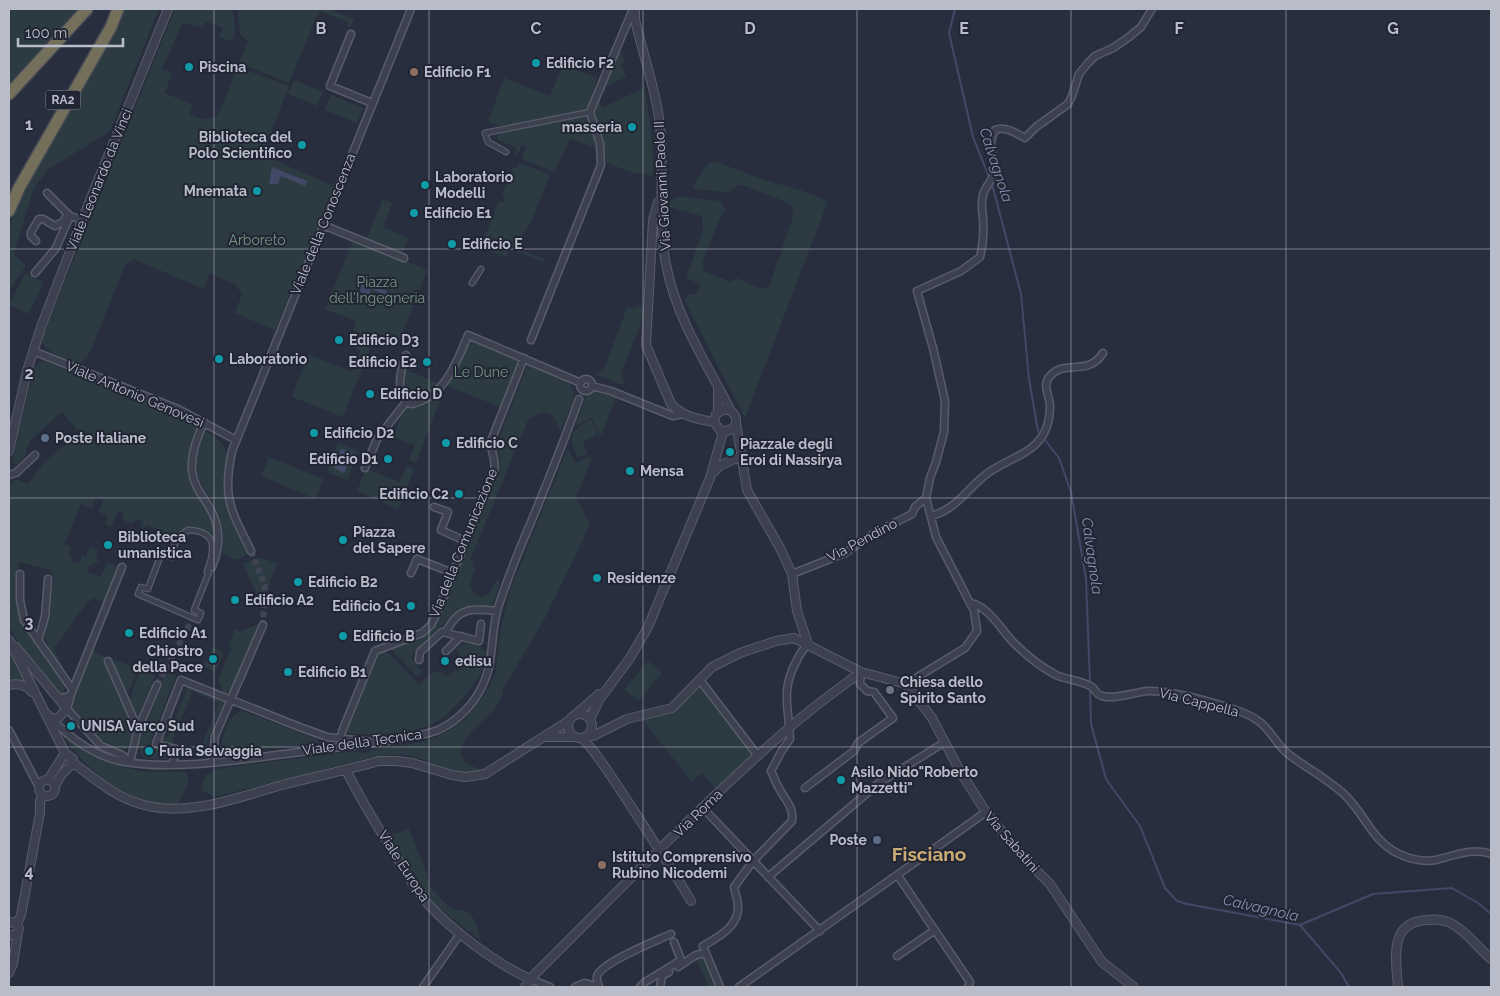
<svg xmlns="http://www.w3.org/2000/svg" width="1500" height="996" font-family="Raleway,sans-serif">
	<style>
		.green { fill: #2c3b41 }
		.water { fill: #414966 }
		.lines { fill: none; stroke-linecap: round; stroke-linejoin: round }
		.stream { stroke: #414966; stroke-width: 2 }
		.minor-tunnel { stroke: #3f4354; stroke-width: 6; stroke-dasharray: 6 3; stroke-linecap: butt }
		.pedestrian-casing { stroke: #585c69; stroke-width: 7 }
		.minor-casing { stroke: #585c69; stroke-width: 9 }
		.tertiary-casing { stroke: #585c69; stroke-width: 10 }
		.motorway-casing { stroke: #454956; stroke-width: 14 }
		.pedestrian { stroke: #3d414f; stroke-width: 4.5 }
		.minor { stroke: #3d414f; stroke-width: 6 }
		.tertiary { stroke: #3d414f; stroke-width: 8 }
		.motorway { stroke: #746f5b; stroke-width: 11 }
		.grid { fill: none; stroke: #b9bcc9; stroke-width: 1; stroke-opacity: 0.55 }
		.culture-dot { fill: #0f9aa8; stroke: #222634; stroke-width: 2 }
		.education-dot { fill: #8d6e63; stroke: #222634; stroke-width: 2 }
		.service-dot { fill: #5c6f8a; stroke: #222634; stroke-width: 2 }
		.worship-dot { fill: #6b7280; stroke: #222634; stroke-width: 2 }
		.labels { text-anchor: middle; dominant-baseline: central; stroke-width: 4; stroke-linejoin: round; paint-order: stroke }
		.shield { fill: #222634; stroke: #8c8f9c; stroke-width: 1 }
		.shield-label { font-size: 12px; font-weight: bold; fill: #b9bcc9 }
		.poi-label { font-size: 14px; font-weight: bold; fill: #b9bcc9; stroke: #222634; text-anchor: start }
		.street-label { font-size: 14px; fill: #b9bcc9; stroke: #222634 }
		.park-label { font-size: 14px; fill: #739783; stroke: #222634 }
		.water-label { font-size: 15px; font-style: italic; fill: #858ead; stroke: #222634 }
		.district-label { font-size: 19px; font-weight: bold; fill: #cbaa73; stroke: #222634 }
		.grid-label { font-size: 16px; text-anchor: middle; font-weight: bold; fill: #b9bcc9; stroke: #222634; stroke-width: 4; stroke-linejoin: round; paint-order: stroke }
	</style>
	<rect width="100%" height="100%" fill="#292e3f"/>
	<path class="green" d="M9,9H79L9,85Z
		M123,9H159L110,131L49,169L38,182L32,193L14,254L26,266L9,290V227L20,200Z
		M175,9H232C234,19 237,31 232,41L219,37L223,28L205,21L203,27L193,26L183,22L162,69L172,73L165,93L193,105L189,114C200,119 210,123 219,113L238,67L289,86L262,155L334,186L275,330L235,313L242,294L235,284L210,273L203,289L134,259L125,265L90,352L87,357L84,358L81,364C67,359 48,355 41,341Z
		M238,9H329L354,19L351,27L347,26L348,22L319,11L289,83L239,63L248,41L240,34Z
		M619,48L625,61L621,65L626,77L605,87L606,92L601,94Z
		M563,65L597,78L588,109L503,126L488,122L504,78L550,96Z
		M294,80L323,92L317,106L288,94Z
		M644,88C650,118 654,146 653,176L627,171L606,162L605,150L595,115L597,103H600L602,108Z
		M331,95L363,108L357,123L325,110Z
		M587,115L596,137V148L570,139L554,172L522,159L526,146L522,145L517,155L515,154L517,148L500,141L497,138L498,135L501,133Z
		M714,161L765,180L800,190L828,201L745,418L684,300L688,295L695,294L699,290L700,284L686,278L703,231L702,216L669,207L670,201L678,196L720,201L726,209L721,215L702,263L705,264L702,270L728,281L731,282L736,278L762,289L769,287L771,281L794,214L791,205L786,202L742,185H739L729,192L693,189C695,180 705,165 714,161Z
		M520,163L550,175L530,224L519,240L516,248L544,259L543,262L510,249L506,257L480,248L499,201L503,202L505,197L502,195L513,167L517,168Z
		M383,199L392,203L383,227L408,238L403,253L367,238Z
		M354,239L427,270L399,342L376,334L343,417L292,397L308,354L352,372L360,351L354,347L360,333L353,330L356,321L325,309Z
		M25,273L44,282L28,314L9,305Z
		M640,305L645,312L621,374L624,383L623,385L594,374L603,371L627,308H635Z
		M473,342L519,361L501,407L478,398V397L476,396L475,397L448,386L467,345Z
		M43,361L147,401L176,414L196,427L197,429C191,445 185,466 191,483C198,502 224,522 212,544L204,533L188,530L176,540L169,539L166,542L162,541L154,546L158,535L155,533L156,529L146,525L145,528L140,526L142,521L137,519L136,521H134L132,524L123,520V513L118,511L111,527L105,524L108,516L99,512L103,500L96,497L92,508L81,504L64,545L71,547L68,555L73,557L71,561L79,564L82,556L86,557L90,547L98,550L96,557L99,561L88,567L89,573L101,577L107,562L118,566L104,602L94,598L87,603L54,648L68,678L50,651L45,636L54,579L50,570L19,562L17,577L24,624L65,687L64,693L61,694L18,642L9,626V486L16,479L28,484L42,465L79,432L62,412L30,440L24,458L17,464L12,463L34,367Z
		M528,364C543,370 578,377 573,399C570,410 564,421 560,431C554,412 546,406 528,420L470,560L474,562L472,565L475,568L470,585L474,594C487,601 491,591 496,580L500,582L492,608C483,607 473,604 465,608C451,613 421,646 410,657L423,672L418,677L390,648L432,628L437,622L497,473L500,475L501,473L499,472L500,458L497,444Z
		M404,369L440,384L434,389L411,401L407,395Z
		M445,387L416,463L409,460L415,445L393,437L405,408C409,404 418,404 424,401C431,397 438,392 445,387Z
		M595,390H599L616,397L602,434L599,435L592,418L575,426L586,396Z
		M590,420L592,421L597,435L583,441L587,453L578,458C568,437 569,431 590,420Z
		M205,431C212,435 222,442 225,449C231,461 223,476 224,488C226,512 240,533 248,554L237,560L222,553C223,541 224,530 220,518C211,490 190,484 199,449C200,443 201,436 205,431Z
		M338,443L359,451L347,480L327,472Z
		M568,448L575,463L592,456L579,491L575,495L590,525L545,618L503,689C503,709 471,727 463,743C455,759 470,768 483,769C457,780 431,758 405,755C382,753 359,761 337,766C296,776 255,787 214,797L203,791C198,781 208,773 217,769L356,751V753L370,752L371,750L423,742L437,737L448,731L466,718L486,693L495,674L501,628L510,591Z
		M269,457L323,479L316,499L261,476Z
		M406,466L414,469L398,509L357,491L366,469L400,482Z
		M260,557L277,564L261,604L243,564Z
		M258,624L260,625L248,655L231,689L227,693L223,692L218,680L231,648L228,646L235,629L240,631Z
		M467,641L477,644L486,652L483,668L479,677L464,697L444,717L433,724L412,731L382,734H349L348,729L352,719L379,654L386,651L419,685L433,672L436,673L440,671L447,677L455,670L458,672L465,664L458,657L460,654L456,650Z
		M212,647L224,653L215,672L203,666Z
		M92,650L105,657L106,664C112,679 132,718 132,733C133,739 129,747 125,750L104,742L71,707V700Z
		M9,651L24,681L9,682Z
		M115,659L138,670L129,690L127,692L123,691L113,667Z
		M648,661L662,672L639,701L624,690Z
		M141,670L155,676L138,716C122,705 136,684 141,670Z
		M169,673L176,676L149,745L167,752L168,758L166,759L145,758L141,754L139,743L165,676Z
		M701,679L758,753L718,791L702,773L692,782L641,718L670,712Z
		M185,684L224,700L225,703L215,721L203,753L199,757H182L180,754L193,753L197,747L201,748L219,703L193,691L172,740L174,743L165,746L163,742V738H167L187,689L183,686Z
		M242,711L317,739L318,743L231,753L227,751L222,743C224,731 230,714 242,711Z
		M57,727L78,745L77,747L89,754L128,768L145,772H186L189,779L183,795L177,804C124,805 84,769 57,727Z
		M409,829L426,872L430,887L451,909L466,911L473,918L478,928L480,940L436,905L416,881L389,835Z
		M703,955L717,985V987H703L708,984L695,958Z"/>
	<path class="water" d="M272,167L307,181L305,186L281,176L278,184H269Z
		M371,276V285L387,291L386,295L371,289L369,298L361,293C358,284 362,277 371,276Z
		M341,449L353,453L344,473L334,468Z"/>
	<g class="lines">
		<path class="stream" d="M955,9L949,33L973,137L989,177
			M992,184L1021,294L1029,379L1038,431L1059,458L1071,492L1086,579L1090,683
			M1090,688L1091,724L1106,779L1140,826L1165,888L1177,901L1187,904L1300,925L1341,973L1349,987
			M1300,925L1373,894L1452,888L1478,903L1491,914"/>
		<path class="minor-tunnel" d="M251,551L265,586L263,625
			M157,685L191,622L198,606"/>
		<g class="pedestrian-casing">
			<path id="pedestrian" d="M506,152L488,142L485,133L590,112
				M472,283L481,269
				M188,530C218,531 215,550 207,572H209L194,610L201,613L198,620L138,594L141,587L148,589L161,554L171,557C174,544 176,537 188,530Z"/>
		</g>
		<g class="minor-casing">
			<path id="minor" d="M351,34L330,86L372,103
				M47,193L70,216
				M323,225L404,258
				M36,241L31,236V232L39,219H43L55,226L63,222L67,215
				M35,273L56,248L70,216L82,220
				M531,340L601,165L600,144L590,112L633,9
				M33,351L178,409L236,440
				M406,355C401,369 393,395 411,404C444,398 457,362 468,335L581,383
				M580 385a6 6 0 1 1 12 0a6 6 0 1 1-12 0Z
				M592,386L611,391L673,416L682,414
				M204,422C197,438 191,453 192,470C193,484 201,494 208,505C221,525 221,545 212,567
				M365,468L377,439L406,402
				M9,475L16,473L35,455
				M434,507L448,512L441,530L465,541
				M931,516C958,509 968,487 988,473C1007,459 1036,453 1045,431C1049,423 1050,413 1050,405C1049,395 1042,384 1050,376C1064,359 1088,377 1103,353
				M251,551C231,510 222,499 232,451L411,9
				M411,573L417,559L453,573
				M20,574V600L24,620L72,689
				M792,574L845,553L873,534L912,514L915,507L926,498
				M970,603L936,537L926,498L930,478L936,462L944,432L945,401L933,348L917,291L961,271L980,257C983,245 984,231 983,218C982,211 981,203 983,195C985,186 994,179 994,171C995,153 986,148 995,130C1005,126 1016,133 1025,138L1036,127L1068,104L1072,96L1079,74L1088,63L1095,56L1113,48L1129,37L1141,27L1152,9
				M446,632C458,607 473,608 497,611
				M38,641L45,617L48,579
				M446,651L461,636
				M419,660L420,652L442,632L479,641L481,624
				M108,661L138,729
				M700,680L758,756
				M906,684L965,648L977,631L974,610L970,603C989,606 1001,630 1014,643C1026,655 1041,667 1056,675C1067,680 1081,680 1092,687C1095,689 1096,694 1100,695C1111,701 1135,692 1148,691C1171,690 1238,707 1257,720C1270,728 1276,744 1287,753C1306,768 1328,779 1346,796C1365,815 1373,842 1399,854C1410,859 1424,862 1436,860C1453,856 1473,847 1491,854
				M71,694L122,567
				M58,698L67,697L71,694L67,709L101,746L122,755L130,762
				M52,719C70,738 94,755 120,761C174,772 247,758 301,752C332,748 362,745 393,740C408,737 423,736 438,730C454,723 469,709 478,694C496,665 489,638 498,608C507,579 519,550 531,522C548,481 564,441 579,399
				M9,730L39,787
				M340,739L343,729L375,651L422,633L431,625L437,613L494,471C497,459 490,452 491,441L524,358
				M130,762L138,729L157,685
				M212,762L215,736L263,625
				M173,764L176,749L156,744L181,680L297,726L327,737L372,742
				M805,788L854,751L858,743L893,718L874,692L867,691L860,684L861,672
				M703,808L820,931
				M898,876L970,982L968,987
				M768,877L879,783L945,742
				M897,956L935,930
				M678,967L696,955L705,953
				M530,979L550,987
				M423,987L460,934
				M575,987L585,983L598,987
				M599,987C598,983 596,980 597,976C602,962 656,941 671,934
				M640,987L645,982L681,960L674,942
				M660,987L662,976L669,972
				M720,987L703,946C718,937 739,927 738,906C738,900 735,893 734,887L753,861L792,821C794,808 786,801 780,790C776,784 774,777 771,771L781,752L790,739C789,707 780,691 797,660C800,654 803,649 808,644
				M739,987L986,812"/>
		</g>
		<g class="tertiary-casing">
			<path id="tertiary" d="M635,9V20C644,58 658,96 661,135C664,180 657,225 667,269C677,319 708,366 731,411C742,421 734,434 720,430L714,422L716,414L724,409L731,411
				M658,202L653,220L646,345L671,404C683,417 698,419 714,422
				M718,386V412
				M736,423L747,490L780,548L792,574L797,611L808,644
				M9,451L27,371L41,327L82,220L168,9
				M714,472L719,466L742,456
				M9,640L65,753
				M16,647L67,709L58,718L52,719L47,714
				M9,685C18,683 26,685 32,692
				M568 726a12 12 0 1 1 24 0a12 12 0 1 1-24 0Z
				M575,715L599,694
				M590,719L599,700L630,658L648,627L710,478L723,432
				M546,737H576
				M585,737L593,736L627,719L672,708L712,667L740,653L776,641L794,638L861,672L906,684L932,718L961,773L986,812L1023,857L1050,884L1102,962L1134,987
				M582,738C599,755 611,777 625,797C647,831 670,866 691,901
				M72,764L76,765C99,782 115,797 144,805C189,817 239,797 282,785C314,777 347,770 379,761H396L412,763L452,775L466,777L485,774L570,720
				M346,770C361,800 378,828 396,856C406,872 415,890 428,904C454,932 495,963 530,979
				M39 788a8 8 0 1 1 16 0a8 8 0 1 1-16 0Z
				M48,780L65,753L73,759L72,764L61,775L55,786
				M9,922L16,923L19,928L18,932L15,935H9
				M17,924L21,915L40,813V801L43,795
				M9,973L13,964L18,932
				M525,987L533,976C617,893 699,806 789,728C811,708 837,690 861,672
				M1398,987C1396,959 1388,922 1427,920C1436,919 1446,920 1454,925C1469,934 1478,948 1491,959"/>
		</g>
		<g class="motorway-casing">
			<path id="motorway" d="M9,94L87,9
				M9,211L19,188L111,27L118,9"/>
		</g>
		<use href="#pedestrian" class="pedestrian"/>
		<use href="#minor" class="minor"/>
		<use href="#tertiary" class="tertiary"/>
		<use href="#motorway" class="motorway"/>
	</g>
	<path class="grid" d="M214,9V987M429,9V987M643,9V987M857,9V987M1071,9V987M1286,9V987M9,249H1491M9,498H1491M9,747H1491"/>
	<g class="culture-dot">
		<circle cx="536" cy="63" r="5"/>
		<circle cx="189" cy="67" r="5"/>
		<circle cx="632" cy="127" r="5"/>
		<circle cx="302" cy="145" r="5"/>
		<circle cx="425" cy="185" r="5"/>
		<circle cx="257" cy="191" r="5"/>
		<circle cx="414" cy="213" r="5"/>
		<circle cx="452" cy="244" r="5"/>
		<circle cx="339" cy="340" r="5"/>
		<circle cx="219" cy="359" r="5"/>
		<circle cx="427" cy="362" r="5"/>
		<circle cx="370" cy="394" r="5"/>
		<circle cx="314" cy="433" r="5"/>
		<circle cx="446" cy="443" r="5"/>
		<circle cx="730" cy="452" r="5"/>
		<circle cx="388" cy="459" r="5"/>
		<circle cx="630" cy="471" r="5"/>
		<circle cx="459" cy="494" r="5"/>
		<circle cx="343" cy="540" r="5"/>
		<circle cx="108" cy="545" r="5"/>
		<circle cx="597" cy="578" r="5"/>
		<circle cx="298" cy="582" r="5"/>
		<circle cx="235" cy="600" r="5"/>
		<circle cx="411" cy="606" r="5"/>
		<circle cx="129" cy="633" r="5"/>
		<circle cx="343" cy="636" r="5"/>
		<circle cx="213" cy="659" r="5"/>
		<circle cx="445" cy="661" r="5"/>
		<circle cx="288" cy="672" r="5"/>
		<circle cx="71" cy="726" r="5"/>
		<circle cx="149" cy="751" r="5"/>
		<circle cx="841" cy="780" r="5"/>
	</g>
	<g class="education-dot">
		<circle cx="414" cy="72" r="5"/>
		<circle cx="602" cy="865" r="5"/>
	</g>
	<g class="service-dot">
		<circle cx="45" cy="438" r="5"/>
		<circle cx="877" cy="840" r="5"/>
	</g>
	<circle class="worship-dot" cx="890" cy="690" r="5"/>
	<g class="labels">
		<rect class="shield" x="45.5" y="90.5" width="35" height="19" rx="4"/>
		<g class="shield-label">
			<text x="63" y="100">RA2</text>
		</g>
		<g class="poi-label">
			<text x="546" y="63">Edificio F2</text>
			<text x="199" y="67">Piscina</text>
			<text x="424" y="72">Edificio F1</text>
			<text x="622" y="127" text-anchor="end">masseria</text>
			<text x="292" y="137" text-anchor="end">Biblioteca del<tspan x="292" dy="16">Polo Scientifico</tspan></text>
			<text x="435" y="177">Laboratorio<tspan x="435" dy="16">Modelli</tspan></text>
			<text x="247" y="191" text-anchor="end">Mnemata</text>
			<text x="424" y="213">Edificio E1</text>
			<text x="462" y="244">Edificio E</text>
			<text x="349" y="340">Edificio D3</text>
			<text x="229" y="359">Laboratorio</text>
			<text x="417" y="362" text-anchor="end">Edificio E2</text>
			<text x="380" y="394">Edificio D</text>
			<text x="324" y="433">Edificio D2</text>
			<text x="55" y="438">Poste Italiane</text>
			<text x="456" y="443">Edificio C</text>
			<text x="740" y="444">Piazzale degli<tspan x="740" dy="16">Eroi di Nassirya</tspan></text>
			<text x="378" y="459" text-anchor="end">Edificio D1</text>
			<text x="640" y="471">Mensa</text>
			<text x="449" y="494" text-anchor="end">Edificio C2</text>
			<text x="353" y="532">Piazza<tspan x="353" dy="16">del Sapere</tspan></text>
			<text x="118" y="537">Biblioteca<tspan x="118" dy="16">umanistica</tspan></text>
			<text x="607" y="578">Residenze</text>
			<text x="308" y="582">Edificio B2</text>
			<text x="245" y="600">Edificio A2</text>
			<text x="401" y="606" text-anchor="end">Edificio C1</text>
			<text x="139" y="633">Edificio A1</text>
			<text x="353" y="636">Edificio B</text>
			<text x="203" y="651" text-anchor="end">Chiostro<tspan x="203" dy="16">della Pace</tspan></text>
			<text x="455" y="661">edisu</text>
			<text x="298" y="672">Edificio B1</text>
			<text x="900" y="682">Chiesa dello<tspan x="900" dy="16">Spirito Santo</tspan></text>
			<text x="81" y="726">UNISA Varco Sud</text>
			<text x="159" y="751">Furia Selvaggia</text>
			<text x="851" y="772">Asilo Nido"Roberto<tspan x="851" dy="16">Mazzetti"</tspan></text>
			<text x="867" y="840" text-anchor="end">Poste</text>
			<text x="612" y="857">Istituto Comprensivo<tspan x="612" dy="16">Rubino Nicodemi</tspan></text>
		</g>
		<g class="street-label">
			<text transform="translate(99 180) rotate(-68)">Viale Leonardo da Vinci</text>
			<text transform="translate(662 186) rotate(-93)">Via Giovanni Paolo II</text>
			<text transform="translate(323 224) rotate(-68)">Viale della Conoscenza</text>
			<text transform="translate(135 394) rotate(23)">Viale Antonio Genovesi</text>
			<text transform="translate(862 540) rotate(-28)">Via Pendino</text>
			<text transform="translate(463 543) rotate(-68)">Via della Comunicazione</text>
			<text transform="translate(1199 702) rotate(14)">Via Cappella</text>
			<text transform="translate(362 742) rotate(-8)">Viale della Tecnica</text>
			<text transform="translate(698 813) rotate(-44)">Via Roma</text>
			<text transform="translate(1012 842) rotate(49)">Via Sabatini</text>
			<text transform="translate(404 866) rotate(57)">Viale Europa</text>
		</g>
		<g class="park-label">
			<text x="257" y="240">Arboreto</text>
			<text x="377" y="282">Piazza<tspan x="377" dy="16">dell'Ingegneria</tspan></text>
			<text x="481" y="372">Le Dune</text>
		</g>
		<g class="water-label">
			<text transform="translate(996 165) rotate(72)">Calvagnola</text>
			<text transform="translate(1092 556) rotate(82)">Calvagnola</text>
			<text transform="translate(1261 908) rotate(13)">Calvagnola</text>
		</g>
		<g class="district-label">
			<text x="929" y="854">Fisciano</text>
		</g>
	</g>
	<g class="grid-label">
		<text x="321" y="34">B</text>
		<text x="536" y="34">C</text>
		<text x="750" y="34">D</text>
		<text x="964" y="34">E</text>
		<text x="1179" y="34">F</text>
		<text x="1393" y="34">G</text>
		<text x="29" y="130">1</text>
		<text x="29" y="379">2</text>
		<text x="29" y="628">3</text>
		<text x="29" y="877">4</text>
	</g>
	<rect width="1500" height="996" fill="none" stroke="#b9bcc9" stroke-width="20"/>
	<path d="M18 38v8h105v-8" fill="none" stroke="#b9bcc9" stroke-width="2.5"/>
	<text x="25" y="38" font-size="15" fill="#b9bcc9" stroke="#222634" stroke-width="4" paint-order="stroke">100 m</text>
</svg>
